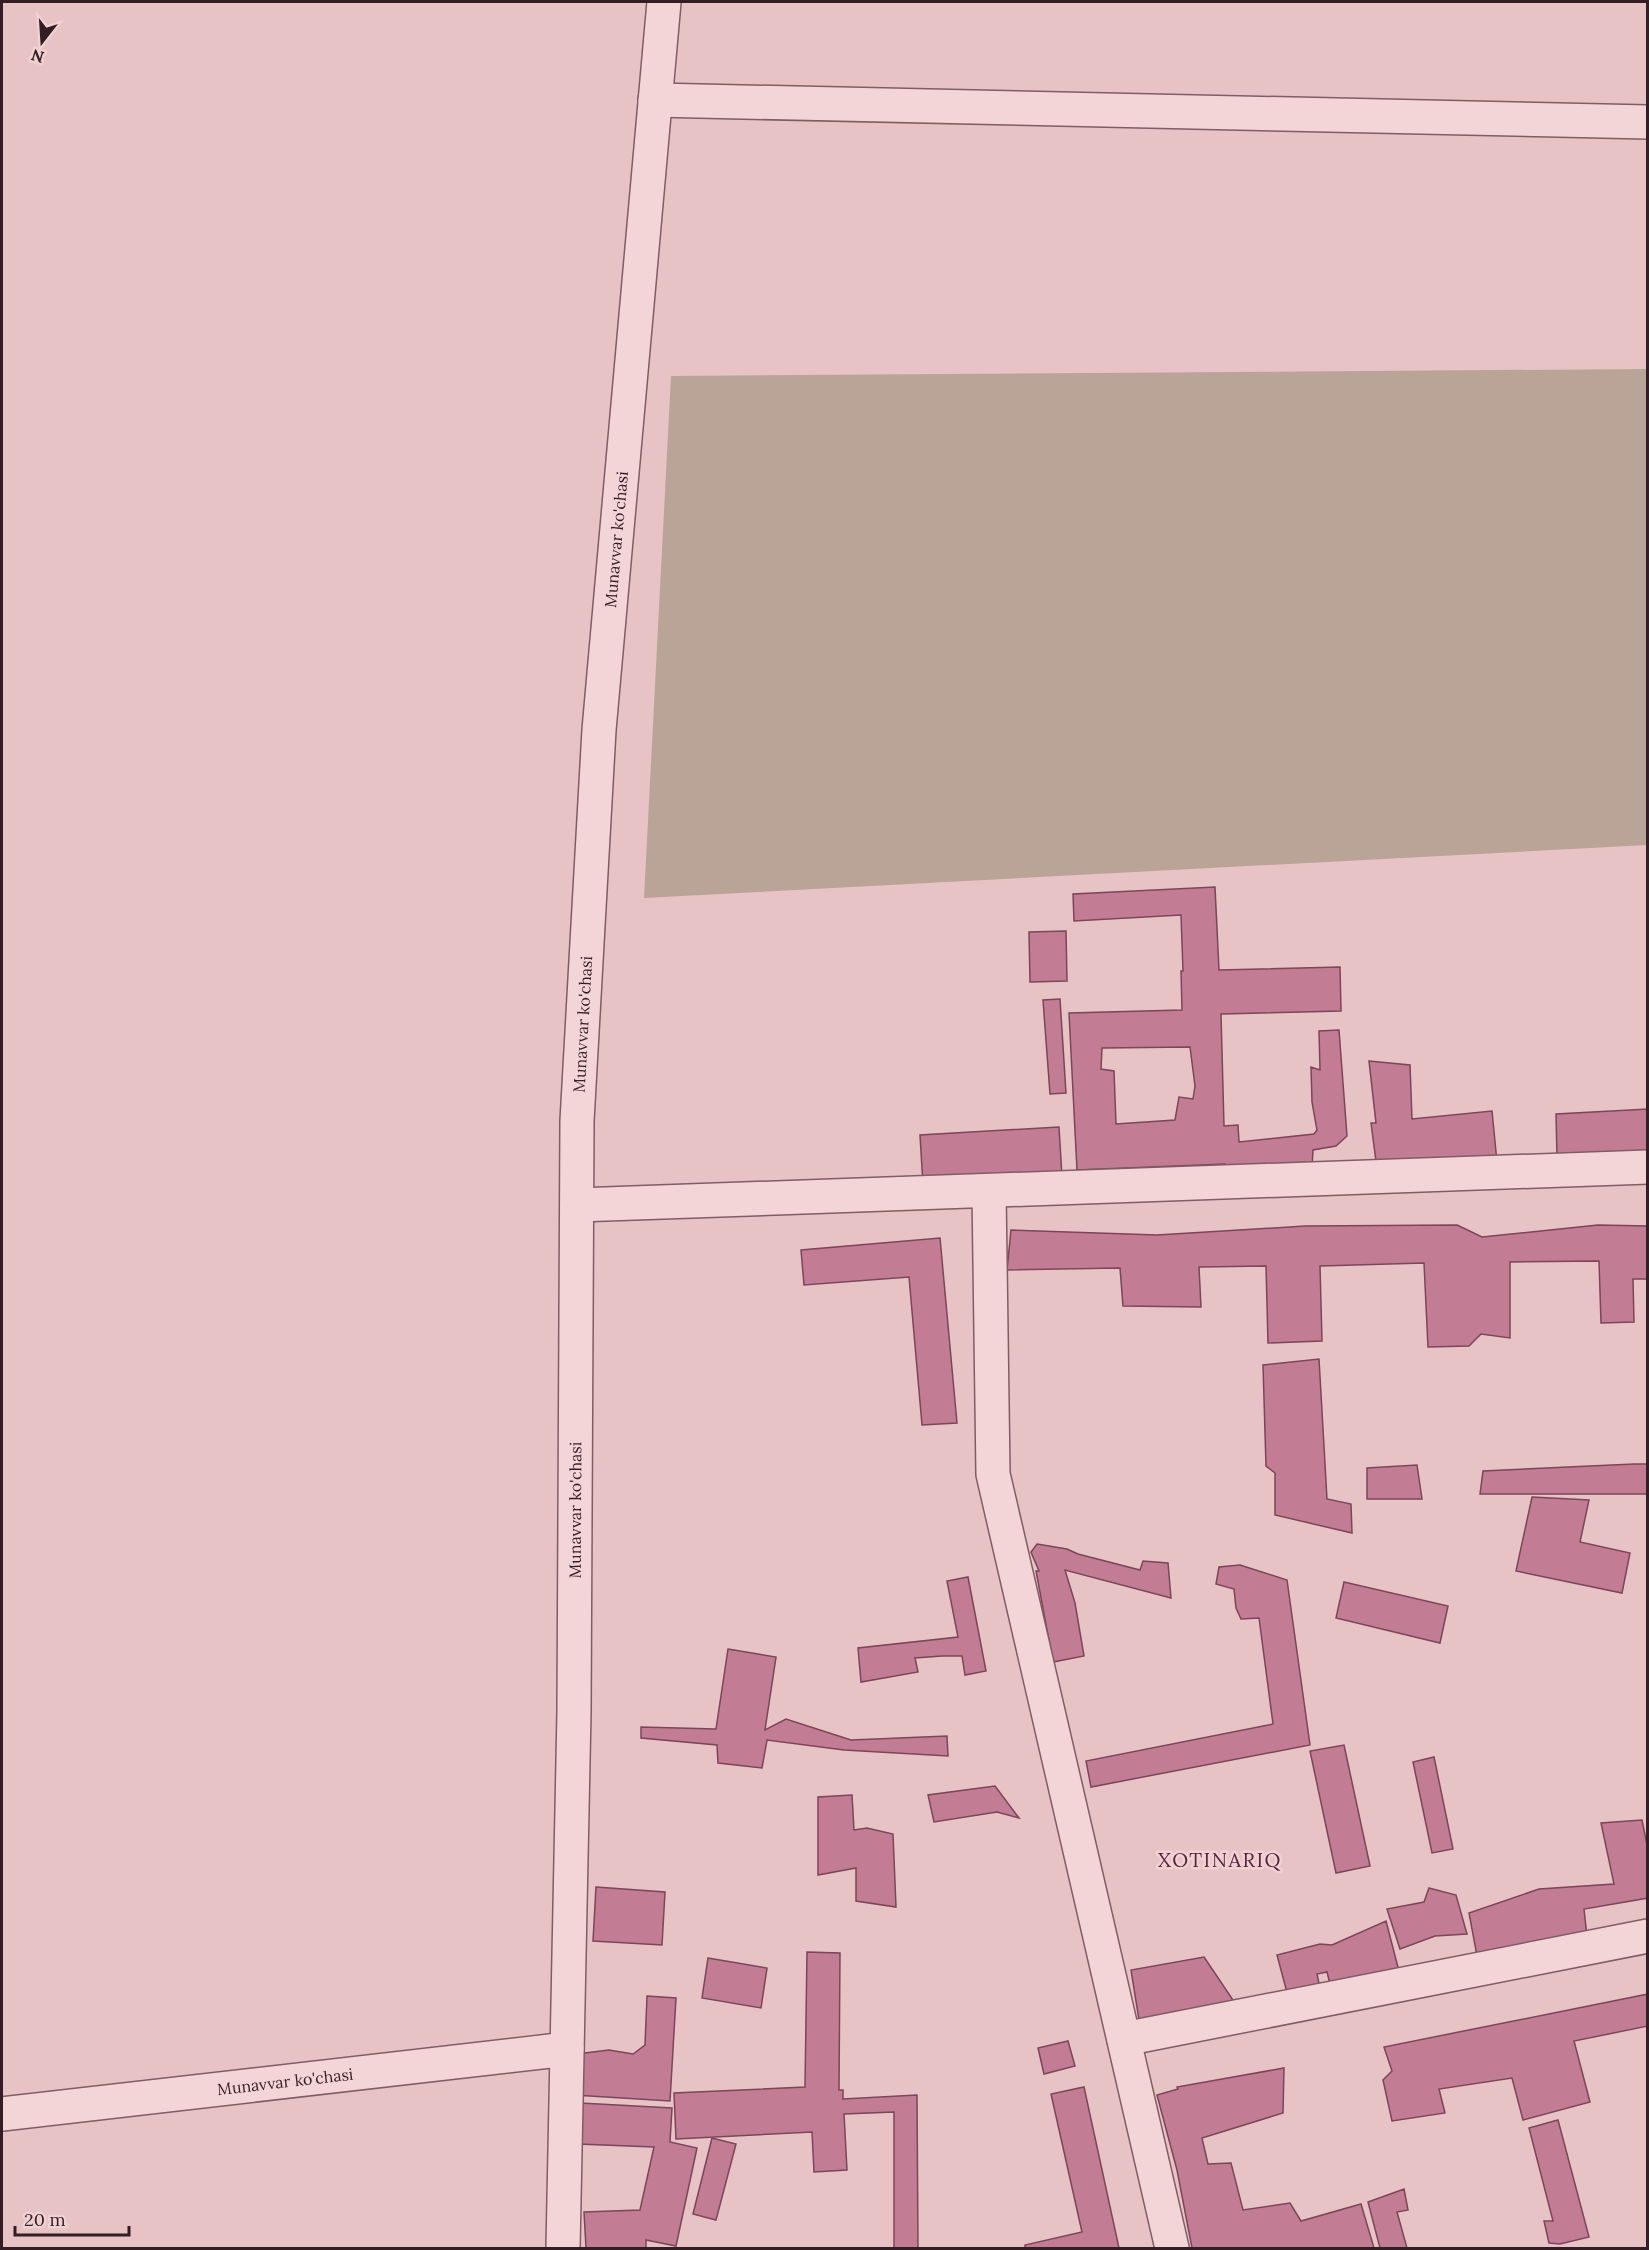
<svg xmlns="http://www.w3.org/2000/svg" width="1649" height="2250" font-family="Lora,serif">
	<style>
		.cemetery { fill: #baa497 }
		.building { fill: #c27d95; stroke: #7c4559; stroke-width: 1.5; fill-rule: evenodd }
		.lines { fill: none; stroke-linecap: round; stroke-linejoin: round }
		.minor-casing { stroke: #805c64; stroke-width: 36 }
		.minor { stroke: #f4d5d7; stroke-width: 33 }
		.labels { text-anchor: middle; dominant-baseline: central; stroke-width: 5; stroke-linejoin: round; paint-order: stroke }
		.street-label { font-size: 16px; fill: #321e24; stroke: #f1d2d3 }
		.quarter-label { font-size: 20px; letter-spacing: 1.5px; fill: #592341; stroke: #f1d2d3 }
	</style>
	<rect width="100%" height="100%" fill="#e8c3c5"/>
	<path class="cemetery" d="M1647,369V845L644,898L671,376Z"/>
	<path class="building" d="M1215,887L1219,970L1340,967L1341,1011L1221,1014L1224,1126L1238,1125L1239,1142L1314,1134L1317,1130L1312,1102L1311,1067L1320,1070L1319,1031L1339,1030L1347,1136L1336,1146L1313,1150L1312,1168L1228,1172L1225,1164L1077,1170L1069,1013L1182,1010L1181,971H1183L1181,915L1074,921L1073,894ZM1190,1047L1195,1086L1193,1099L1179,1097L1175,1120L1116,1124L1114,1071L1101,1069L1102,1048Z
		M1066,931L1067,981L1030,982L1029,932Z
		M1060,999L1066,1093L1050,1094L1043,1000Z
		M1369,1061L1410,1065L1412,1119L1492,1111L1497,1162L1376,1161L1371,1123H1376Z
		M1648,1109V1153L1557,1158L1556,1114Z
		M1059,1127L1062,1177L923,1185L920,1135Z
		M1457,1225L1482,1237L1598,1225L1648,1226V1279H1633L1634,1322L1601,1323L1599,1261L1510,1262V1338L1481,1334L1469,1346L1428,1347L1424,1263L1320,1266L1322,1341L1268,1343L1266,1266L1199,1267L1201,1307L1123,1306L1120,1268L1007,1270L1011,1230L1157,1235L1305,1226Z
		M940,1238L957,1423L922,1425L909,1277L804,1285L801,1250Z
		M1319,1359L1327,1499L1351,1504L1352,1533L1275,1515V1473L1266,1466L1263,1365Z
		M1634,1464H1648V1494H1480L1483,1471Z
		M1417,1465L1422,1499H1367V1468Z
		M1532,1497L1589,1500L1580,1542L1630,1553L1622,1593L1516,1571Z
		M1037,1544L1067,1549L1078,1554L1140,1570L1143,1561L1168,1563L1171,1598L1065,1570L1075,1603L1084,1656L1053,1662L1036,1571H1039L1031,1552Z
		M1240,1565L1287,1580L1310,1745L1091,1787L1086,1761L1273,1724L1259,1618L1241,1619L1236,1608L1234,1589L1216,1584L1219,1567Z
		M968,1577L986,1671L965,1675L962,1656H942L915,1658L918,1672L861,1682L858,1648L958,1637L947,1581Z
		M1344,1582L1448,1606L1440,1643L1336,1618Z
		M728,1649L776,1657L765,1730L786,1719L851,1740L947,1736L948,1756L844,1750L767,1740L762,1768L718,1763L717,1745L641,1738V1727L716,1729Z
		M1344,1745L1370,1866L1336,1873L1310,1751Z
		M1434,1757L1453,1849L1432,1853L1413,1762Z
		M995,1786L1019,1818L997,1812L934,1822L928,1795Z
		M852,1795L854,1830L867,1828L893,1834L896,1907L856,1901V1868L818,1875V1797Z
		M1642,1820L1648,1850V1898L1584,1909L1587,1937L1477,1956L1469,1913L1539,1889L1614,1884L1601,1823Z
		M596,1887L665,1892L662,1945L593,1941Z
		M1429,1888L1456,1895L1467,1934L1435,1936L1400,1949L1387,1909L1424,1902Z
		M1386,1921L1400,1975L1332,1992L1327,1972L1317,1974L1321,1993L1289,2000L1277,1955L1320,1944L1332,1945Z
		M807,1952L840,1953L839,2090H843V2099L917,2095L918,2248H894V2112L844,2114L847,2170L814,2172L812,2132L676,2139L674,2093L805,2087Z
		M1204,1957L1235,2003L1140,2026L1131,1970Z
		M708,1958L767,1968L761,2008L702,1998Z
		M1648,1994V2026L1574,2041L1590,2102L1523,2120L1512,2078L1439,2089L1445,2113L1392,2121L1383,2080L1392,2071L1384,2047Z
		M647,1996L676,1998L670,2101L574,2095L577,2054L609,2050L633,2054L645,2045Z
		M1068,2041L1075,2066L1044,2074L1038,2048Z
		M1284,2068L1283,2113L1202,2138L1208,2164L1231,2163L1243,2210L1290,2203L1301,2221L1361,2204L1374,2248H1192L1177,2170L1157,2095L1178,2089L1177,2087Z
		M1084,2087L1119,2248H1025V2245L1082,2232L1051,2094Z
		M580,2103L672,2108L670,2142L697,2148L676,2246L646,2240V2248H586L584,2212L640,2210L654,2147L578,2144Z
		M1558,2120L1589,2237L1560,2244L1549,2243L1544,2221H1553L1529,2128Z
		M712,2138L736,2144L716,2220L693,2214Z
		M1404,2189L1408,2210L1397,2212L1407,2248H1380L1368,2202Z"/>
	<g class="lines">
		<g class="minor-casing">
			<g id="minor">
				<path d="M655,100L1648,122"/>
				<path d="M989,1191L993,1474L1172,2248"/>
				<path d="M577,1205L1648,1167"/>
				<path d="M1124,2039L1648,1936"/>
				<path id="s1" d="M2,2114L567,2049"/>
				<path id="s2" d="M563,2248L574,1712L577,1121L599,730L664,2"/>
			</g>
		</g>
		<use href="#minor" class="minor"/>
	</g>
	<g class="labels">
		<g class="street-label">
			<text stroke="none"><textPath href="#s2" startOffset="1710">Munavvar ko'chasi</textPath></text>
			<text stroke="none"><textPath href="#s2" startOffset="1224">Munavvar ko'chasi</textPath></text>
			<text stroke="none"><textPath href="#s2" startOffset="738">Munavvar ko'chasi</textPath></text>
			<text stroke="none"><textPath href="#s1" startOffset="285">Munavvar ko'chasi</textPath></text>
		</g>
		<g class="quarter-label">
			<text x="1220" y="1859">XOTINARIQ</text>
		</g>
	</g>
	<rect width="1649" height="2250" fill="none" stroke="#321e24" stroke-width="6"/>
	<g transform="translate(42 42) rotate(197)" stroke="#f1d2d3" stroke-width="4.5" paint-order="stroke">
	<path d="M0-4.5L10 22L0 15L-10 22Z" fill="#321e24"/>
	<text y="-9" font-size="16" font-weight="bold" text-anchor="middle" fill="#321e24">N</text>
	</g>
	<path d="M15 2226v9h114v-9" fill="none" stroke="#321e24" stroke-width="3"/>
	<text x="24" y="2226" font-size="18" fill="#321e24" stroke="#f1d2d3" stroke-width="4.5" paint-order="stroke">20 m</text>
</svg>
